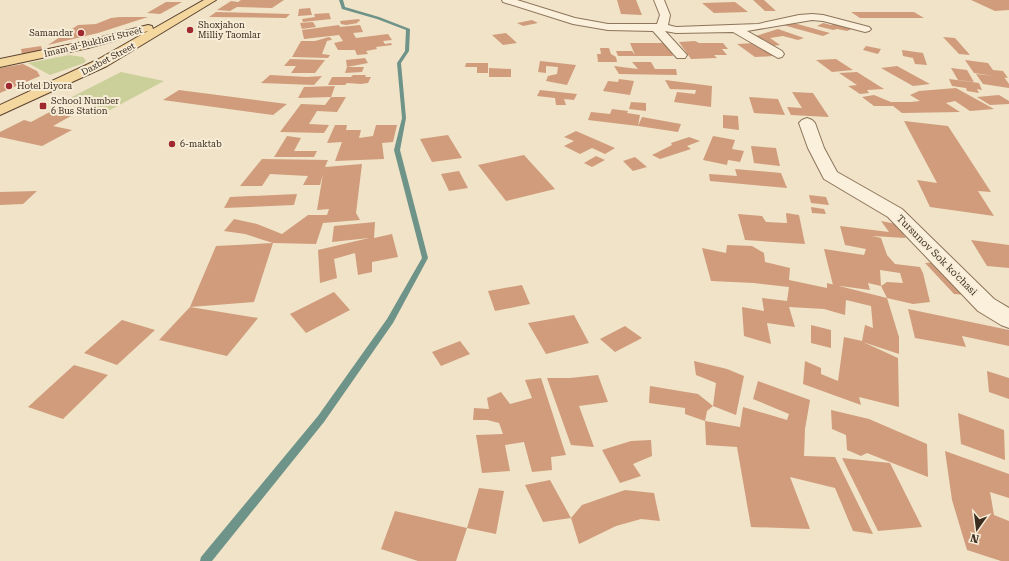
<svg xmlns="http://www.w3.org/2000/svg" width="1009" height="561" font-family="'Roboto Serif',serif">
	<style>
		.green { fill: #cbcf9a }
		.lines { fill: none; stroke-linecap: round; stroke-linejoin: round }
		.stream { fill: #6e9389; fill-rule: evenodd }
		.building { fill: #d09c7c }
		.minor-casing { stroke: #8d745b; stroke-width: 2 }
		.major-casing { stroke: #5b422f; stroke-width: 2 }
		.minor { fill: #faf0db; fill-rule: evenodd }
		.major { fill: #f4d69f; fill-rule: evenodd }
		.poi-dot { fill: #9f292e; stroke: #f7edd7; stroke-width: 1.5 }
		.labels { text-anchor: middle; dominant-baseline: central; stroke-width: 4; stroke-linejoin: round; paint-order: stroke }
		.far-poi-label { font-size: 9px; fill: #3d2d20; stroke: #f7edd7; text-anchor: start }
		.far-street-label { font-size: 9px; fill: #3d2d20; stroke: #f7edd7 }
		.street-label { font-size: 10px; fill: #3d2d20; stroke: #f7edd7 }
	</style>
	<rect width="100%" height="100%" fill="#f0e3c7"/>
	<path class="green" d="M69,55L83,57L86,61L84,63L50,75L28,63Z
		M121,72L164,81L110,110L64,101Z"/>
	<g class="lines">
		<path class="stream" d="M339,0H343L345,7L379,17L410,29L409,51L401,63L406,118L400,150L428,258L393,323L324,422L212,561H200L201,557L318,416L387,319L422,258L394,150L402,118L397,63L405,51L406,30L377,19L342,9Z"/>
	</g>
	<path class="building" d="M241,0H284L272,8L237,7L230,11L217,10L231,1L238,2Z
		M617,0H636L642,15L621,14Z
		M753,0H764L776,11H765Z
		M971,0H1009V10L995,11Z
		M166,2H182L160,14L147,13Z
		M735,2L748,12L714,13L702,3Z
		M310,8L312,15L298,16L299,9Z
		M216,12L290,14L286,18L209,17Z
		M851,12H914L924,18H860Z
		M329,13L331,19L303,22L302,19L315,17L314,14Z
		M120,17H148L98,33L48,45L78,25L96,24L111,18Z
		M359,19L360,21L357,22L358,23L346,25L341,24L340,21Z
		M532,20L538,23L523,26L517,23Z
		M313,22L316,27L302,29L300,23Z
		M790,22L830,33L823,36L783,25Z
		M823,23L831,25L836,23L854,28L847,31L837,29L833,30L817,26Z
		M339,25L340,27L360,25L363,32L353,33L356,38L388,34L392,40L383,41L385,44L391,43L392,45L376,47L377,49L366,51L368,54L357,55L355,50H338L334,43L343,41L339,35L304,39L302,30Z
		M778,29L804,38L798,40L783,36L770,38L780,45L772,46L756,36Z
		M506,33L517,43L503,45L492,35Z
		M329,37L332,39L331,40L327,41L322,54L330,55L328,58L292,57L301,41H315Z
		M943,37L955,38L970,55L959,54Z
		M695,41L699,43H723L728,49H722L727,55H714L717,58L691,59L679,42Z
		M630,43H667L673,56H618L616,51H632L635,55Z
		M755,43L774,56L755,57L737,44Z
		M41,46L42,50L22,54L21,49Z
		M866,46L881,49L878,54L863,50Z
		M600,48H609L611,54L616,57L617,62H598L597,54H601Z
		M902,50L923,53L927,65L915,64L913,58L903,56Z
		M365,58L368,63L347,67H364L362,72L345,73L347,67L346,60Z
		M290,59L325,60L315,73H291L296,66H284Z
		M836,59L853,70L832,72L816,60Z
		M965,60L988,63L993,70L1003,71L1008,78L974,73Z
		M540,61L576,65L567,85L546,81L548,76L557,74L558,67L546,66V73L538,72Z
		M632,62H651L655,69H676L677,75L619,74L614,66L638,69Z
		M466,63H488V73H477V67H465Z
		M23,64L37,71L40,76L0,93V68Z
		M897,66L930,84L913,86L881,68Z
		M489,68L511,69V77H489Z
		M951,68L967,70L974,82L958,80Z
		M857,72L884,89L867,90L869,93L860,94L848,86L857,85L839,73Z
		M976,74L1004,77L1009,84V88L983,84Z
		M270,75L307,77L322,76L314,85L261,83Z
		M353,75H366L365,77H371L368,83L361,84L347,83L345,85H328L332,77H351Z
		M619,79L634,81L630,95L603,91L608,81L618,82Z
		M949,79L979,83L982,90L977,89L979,93L967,91L966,88L952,86Z
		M665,80L712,86L711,107L674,102L677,92L695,94L696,90L670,89Z
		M335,86L331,97L298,98L304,87Z
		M956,88L994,109L970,111L955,101L946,103L960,112L902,113L893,106H874L862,97L874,95L891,102H911L920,101L910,95L919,91Z
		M179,90L287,104L273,115L163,100Z
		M540,90L577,94L574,100L564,99L566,105H556L555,98L537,96Z
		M792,92L813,93L829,117L791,115L787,107L802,108Z
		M999,95L1009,101V104L990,105L977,97Z
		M331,97H346L337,112L317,111L309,124L329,125L324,133L280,132L301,104L325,105Z
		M749,97L778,99L785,115L754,113Z
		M631,102L646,103V111L629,109Z
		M59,107L80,111L53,126L72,130L42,146L0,137V132L24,120L31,122Z
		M612,109L628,111L627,113L640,115L638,126L588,120L591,112L610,114Z
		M723,115L738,116L739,130L723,128Z
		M642,117L681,124L678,132L638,126Z
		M904,121L948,126L991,192L978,191L994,216L930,207L917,180L937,183Z
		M335,125H347L346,130H361L359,138L373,136L376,125H397L393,142L382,143L384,159L335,161L342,142L327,143Z
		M576,131L615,148L605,154L592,148L580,154L564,146L574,141L564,137Z
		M448,135L462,158L432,162L420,139Z
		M287,136L301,138L294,151H317L314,157H274Z
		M713,136L735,140L732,149L744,151L740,162L728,160L727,165L703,160Z
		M689,137L700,141L687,146L691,149L660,159L652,155L672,145L671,143Z
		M751,146L776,148L780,166L754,163Z
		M524,155L555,189L506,201L478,165Z
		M596,156L605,160L592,167L584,163Z
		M635,157L647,167L633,171L623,161Z
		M262,159L328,160L325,167L362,164L356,213L360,220L323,223L316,244L273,243L254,302L190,307L216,246L273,243L245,234L224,231L234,219L257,224L282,234L308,215H327L329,209L317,210L323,174L320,185H303L308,176L270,174L262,186H240Z
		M735,169L781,173L787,188L710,181L709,174L737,176Z
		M459,171L468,188L449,191L441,174Z
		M37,191L23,204L0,205V192Z
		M297,194L294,205L224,208L230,197Z
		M809,195L826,197L829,205L811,203Z
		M811,207L824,209L826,214L812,213Z
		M786,213L799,215L805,244L745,240L738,214L762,216L766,222L787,223Z
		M881,221L896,224L906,238L872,236L881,238L887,255L895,264L920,267L923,273L930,302L913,304L887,298L881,286L887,282L903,283L900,273L880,270L881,286L868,283L870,290L833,285L824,249L864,255L866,249L845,245L840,226L889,232Z
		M375,222L374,238L392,234L398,257L372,262V272L358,275L355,253L334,259L337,278L320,283L318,250L369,238L332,242L334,226Z
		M971,240L1009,245V268L987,266Z
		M727,245L752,246L764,253L765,262L790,268L789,280L827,288V283L887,298L899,337V354L863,342L898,358L899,407L859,397L861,405L803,384L805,361L821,368V374L838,381L844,337L862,341L865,325L873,328L871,306L846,300L845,315L824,309L789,307L795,327L767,323L771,344L744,336L742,307L764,311L762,298L787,301L789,287L754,283L711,281L702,248L726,253Z
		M937,262L967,295L954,294L925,263Z
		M522,285L530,304L495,311L488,291Z
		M334,292L350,310L306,333L290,314Z
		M190,307L258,318L227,356L159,340Z
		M908,309L1009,330V346L962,336L966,347L915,338Z
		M574,315L589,343L546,354L528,323Z
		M122,320L155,330L117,365L84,353Z
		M811,325L831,330V348L811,343Z
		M625,326L642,338L615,352L600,339Z
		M460,341L470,354L441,366L432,352Z
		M694,361L727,369L744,376L736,415L713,406L716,383L696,375Z
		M74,365L108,375L63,419L28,407Z
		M987,371L1009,378V399L989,392Z
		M598,375L608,402L579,406L594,447L571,445L547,378H570Z
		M541,378L566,455L551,457L552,470L532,472L524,442L505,445L510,471L482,473L476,435L503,434L499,423L487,420H473L474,408L489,409L487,398L501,392L510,404L532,398L525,380Z
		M758,381L810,400L805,429L804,456L835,457L873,534L853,531L835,488L790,477L810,529L751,527L737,447L706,445L705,421L740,427L743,407L787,420L789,414L753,399Z
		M650,386L698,394L713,406L707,411L705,421L685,414V408L649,403Z
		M831,410L869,419L927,444L928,477L867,453L861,456L847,450L846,435L832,429Z
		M958,413L1004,430L1005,460L961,444Z
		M651,440L652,456L633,464L641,476L620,483L602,450L631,441Z
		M945,451L1009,474V498L990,492L994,515L1009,521V561H1001L967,550L952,500Z
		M842,458L890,463L922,527L878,531Z
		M550,480L571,518L543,522L525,485Z
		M479,488L504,491L496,534L467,528Z
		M625,490L654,493L660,521L641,519L616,526L579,544L571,518L582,505Z
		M395,511L467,528L456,561H418L381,549Z"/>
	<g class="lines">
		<g class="minor-casing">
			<path id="minor" d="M502,0H517L575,18L608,24H657L660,15L654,0H664L670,15L668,25L676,27L758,24L799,15L812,14L823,15L869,27L871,29L869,31L865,32L823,21L812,20L747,31L782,51L784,54L782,57L778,58L733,32L676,33L665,31L687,55L685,58H677L653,31L608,30L573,24L503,2Z
				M807,118L812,120L815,123L824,148L837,172L902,209L994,299L1009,308V328L1001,325L978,311L888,217L824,179L808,148L799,123L802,120Z"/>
		</g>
		<g class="major-casing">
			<path id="major" d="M204,0H216L107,66L0,115V105L97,60L148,31L88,48L0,67V59L87,41L148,25L152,26L153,29Z"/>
		</g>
		<use href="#minor" class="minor"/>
		<use href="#major" class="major"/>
	</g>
	<g class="poi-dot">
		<circle cx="190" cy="30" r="4"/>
		<circle cx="81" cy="33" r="4"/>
		<circle cx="9" cy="86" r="4"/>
		<rect x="39" y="102" width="8" height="8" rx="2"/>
		<circle cx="172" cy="144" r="4"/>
	</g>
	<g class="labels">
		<g class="far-poi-label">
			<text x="198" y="25">Shoxjahon<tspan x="198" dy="10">Milliy Taomlar</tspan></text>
			<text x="73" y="33" text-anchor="end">Samandar</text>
			<text x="17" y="86">Hotel Diyora</text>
			<text x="51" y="101">School Number<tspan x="51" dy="10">6 Bus Station</tspan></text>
			<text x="180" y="144">6-maktab</text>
		</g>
		<g class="far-street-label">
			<text transform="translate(93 42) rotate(-14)">Imam al-Bukhari Street</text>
			<text transform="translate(108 59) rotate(-28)">Daxbet Street</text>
		</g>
		<g class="street-label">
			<text transform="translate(937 255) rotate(45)">Tursunov Sok ko'chasi</text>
		</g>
	</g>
	<g transform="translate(977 529) rotate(194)" stroke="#f7edd7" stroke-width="3" paint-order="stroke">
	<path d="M0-3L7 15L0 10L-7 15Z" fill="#3d2d20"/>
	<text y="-6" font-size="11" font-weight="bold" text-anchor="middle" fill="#3d2d20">N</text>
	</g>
</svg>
